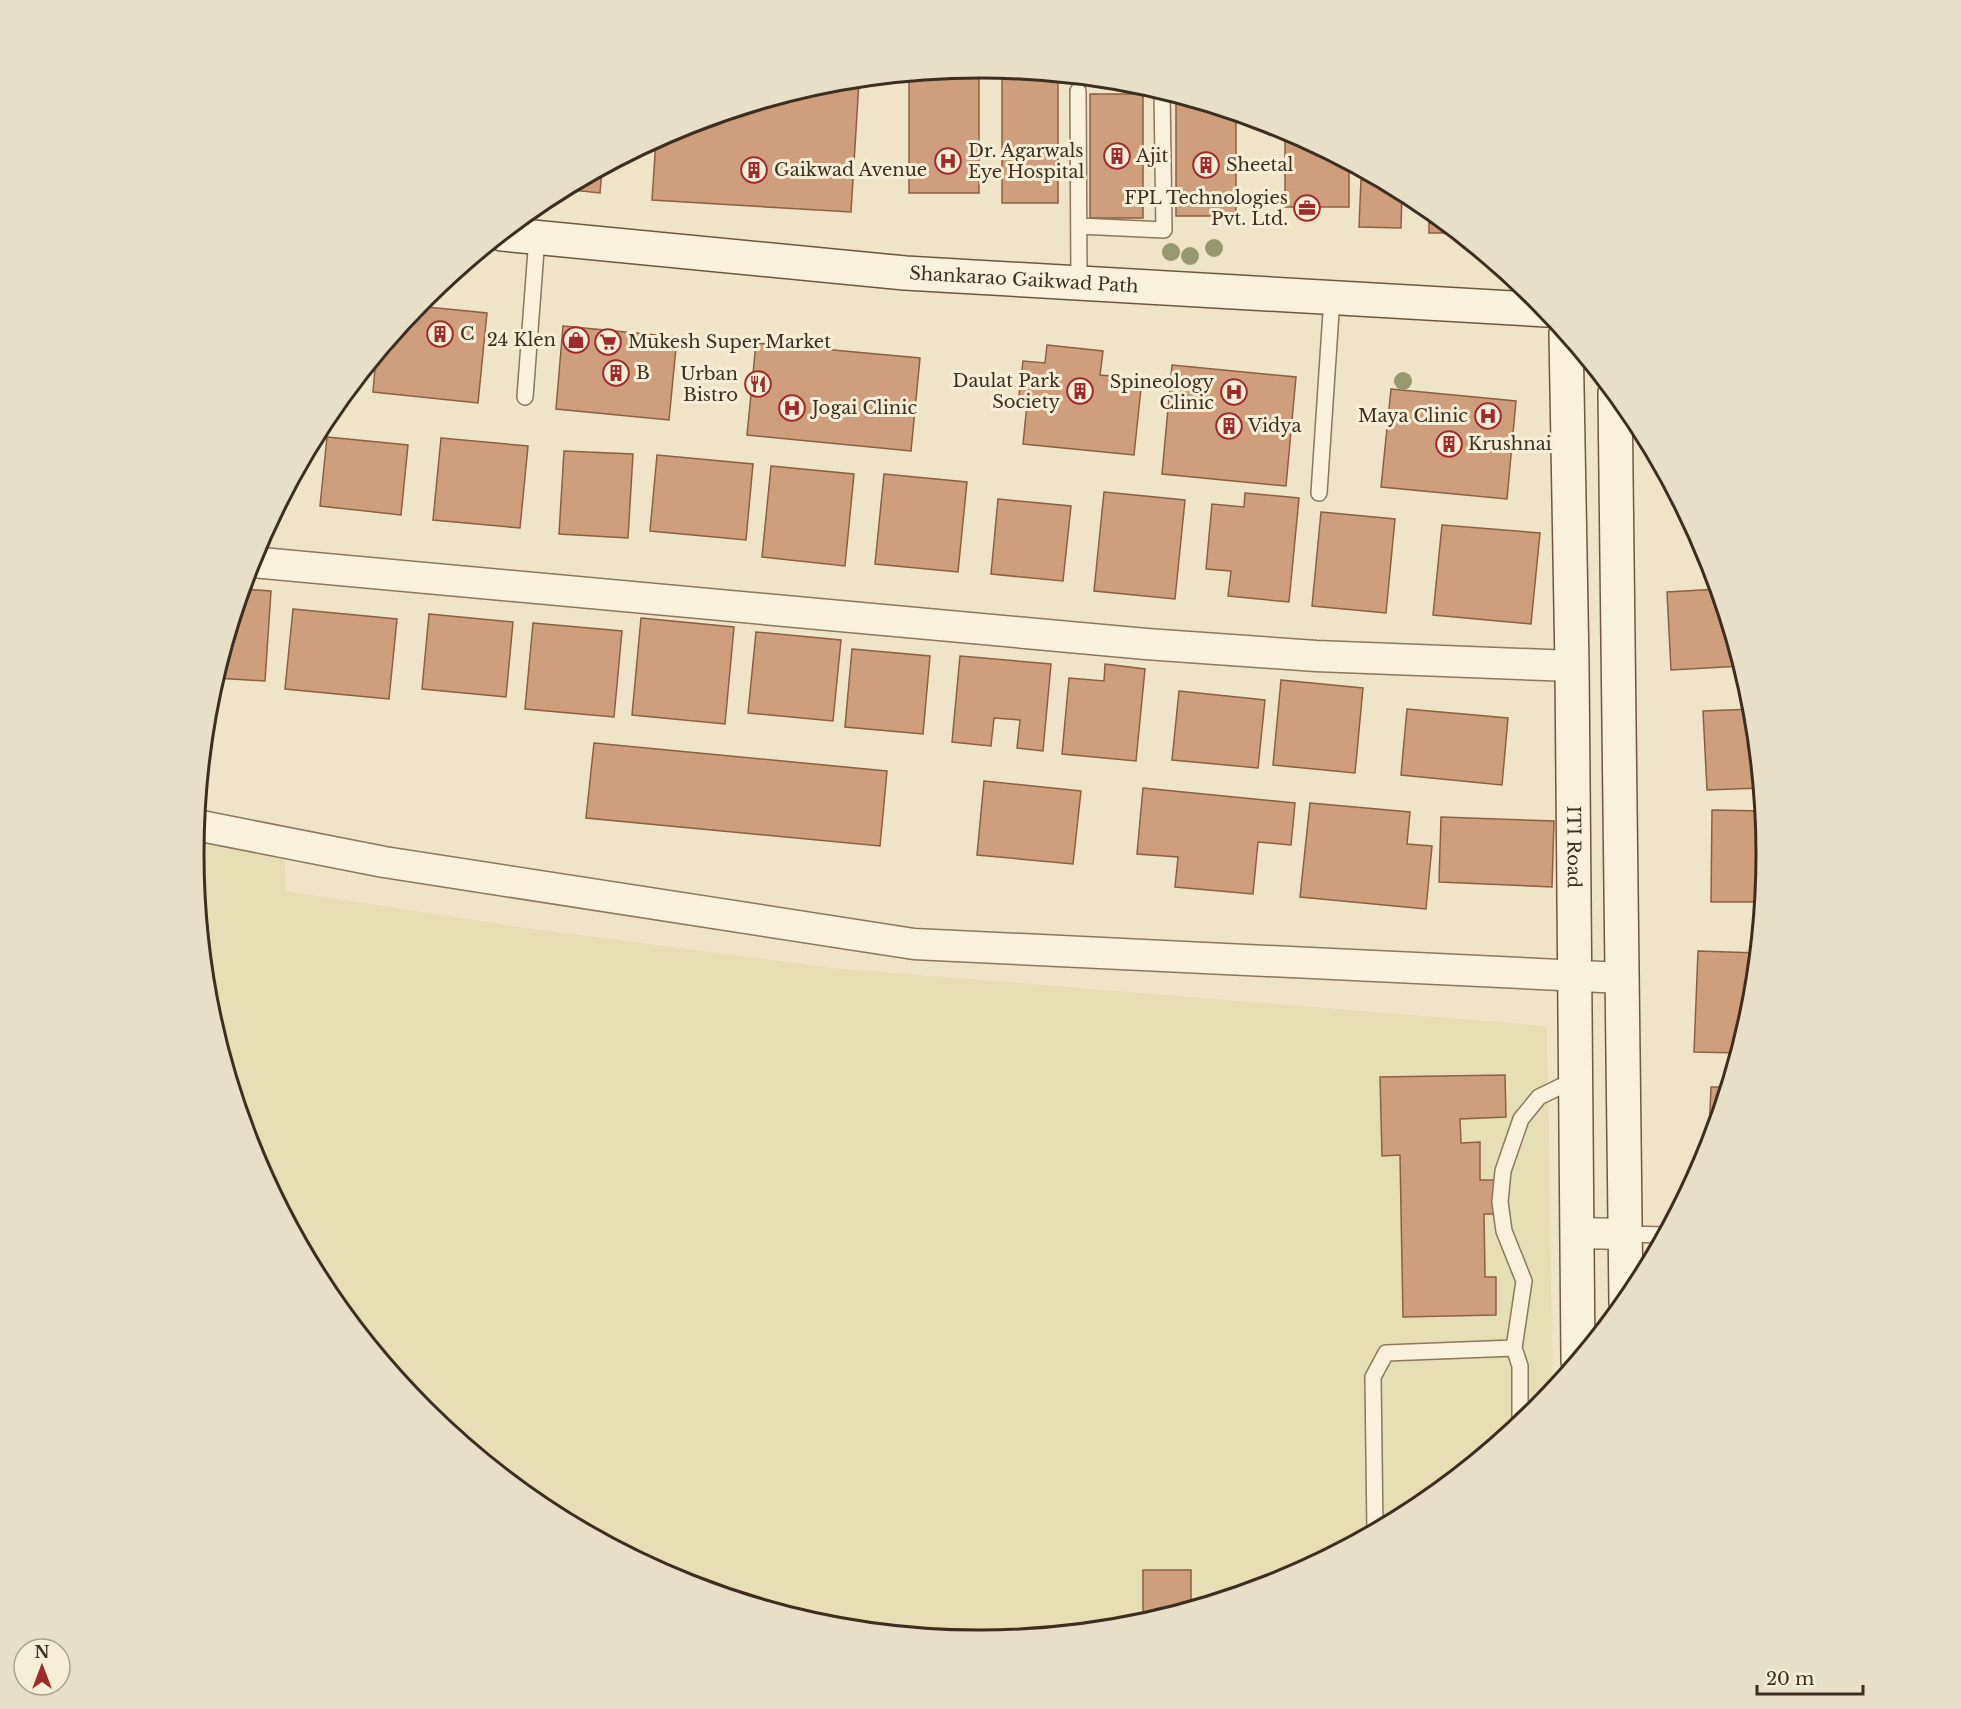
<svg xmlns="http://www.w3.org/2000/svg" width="1961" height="1709" font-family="'Libre Baskerville',serif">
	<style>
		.farmland { fill: #e6deb5 }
		.building { fill: #cf9f7d; stroke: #8d5f41; stroke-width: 1.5 }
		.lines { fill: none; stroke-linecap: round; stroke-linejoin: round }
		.lane-casing { stroke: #8d765c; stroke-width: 18 }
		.street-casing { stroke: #8d765c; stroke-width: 33 }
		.secondary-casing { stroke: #6f573f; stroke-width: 36 }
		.lane { stroke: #faf1dc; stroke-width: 15 }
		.street { stroke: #faf1dc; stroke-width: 30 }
		.secondary { stroke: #faf1dc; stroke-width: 33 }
		.tree { fill: #96986f }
		.labels { text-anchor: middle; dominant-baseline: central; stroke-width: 6; stroke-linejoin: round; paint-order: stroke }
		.poi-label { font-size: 18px; fill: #3d2e20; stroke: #f7eed8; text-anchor: start }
		.street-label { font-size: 18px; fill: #3d2e20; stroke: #f7eed8 }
		.rim { fill: none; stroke: #3d2e20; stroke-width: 3 }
	</style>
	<rect width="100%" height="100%" fill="#f0e4c8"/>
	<path class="farmland" d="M195,836L284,853L286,891L519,927L833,968L1547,1026L1553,1391L1537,1411L1417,1509L1281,1582L1134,1626L980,1641L904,1634L827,1626L679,1581L543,1509L424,1411L326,1291L253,1155L209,1008L194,854Z"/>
	<path class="building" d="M979,68V193H909V75Z
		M1002,70L1058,75V203H1002Z
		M849,80L859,81L851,212L652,200L656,140L680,127L827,83Z
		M1090,94H1143V218H1090Z
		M1176,95L1236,114V216H1176Z
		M1285,129L1349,163V207H1285Z
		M602,169L600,193L563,189Z
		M1361,180H1380L1402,192L1401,228L1359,227Z
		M1429,210L1457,233H1429Z
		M417,306L487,313L478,403L373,392L376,356Z
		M563,326L677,337L669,420L556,409Z
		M756,343L920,358L911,451L747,435Z
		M1047,345L1103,351L1100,375L1142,379L1134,455L1023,444L1027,404H1018L1023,361L1045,363Z
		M1172,365L1296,377L1286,486L1162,474Z
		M1391,389L1516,401L1507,499L1381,487Z
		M327,437L408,445L401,515L320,506Z
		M441,438L528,446L520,528L433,520Z
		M564,451L633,454L628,538L559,534Z
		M657,455L753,464L746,540L650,531Z
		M771,466L854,474L845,566L762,557Z
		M884,474L967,482L958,572L875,564Z
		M1104,492L1185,500L1175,599L1094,591Z
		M1245,493L1299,498L1289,602L1228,596L1231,571L1206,569L1212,504L1244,507Z
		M998,499L1071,506L1063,581L991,574Z
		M1321,512L1395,519L1386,613L1312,606Z
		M1442,525L1540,533L1531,624L1433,615Z
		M243,589L271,591L265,681L216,678Z
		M1718,589L1742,666L1671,670L1667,592Z
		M293,609L397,619L389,699L285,689Z
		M429,614L513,622L506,697L422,689Z
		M641,618L734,627L725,724L632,715Z
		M533,623L622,631L614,717L525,709Z
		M756,632L841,640L833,721L748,713Z
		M852,649L930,656L923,734L845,727Z
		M960,656L1051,664L1043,751L1017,748L1020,720L994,718L991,746L952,742Z
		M1105,664L1145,669L1136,761L1062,754L1069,678L1104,681Z
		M1281,680L1363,688L1355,773L1273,765Z
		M1179,691L1265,700L1258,768L1172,760Z
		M1407,709L1508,718L1502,785L1401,775Z
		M1753,709L1761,788L1707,790L1703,711Z
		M594,743L887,771L880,846L586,818Z
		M984,781L1081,791L1073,864L977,855Z
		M1143,788L1295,803L1291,845L1258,842L1253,894L1175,887L1178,857L1137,854Z
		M1310,803L1410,812L1407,844L1432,846L1426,909L1300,897Z
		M1712,810L1763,811L1767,855L1763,902H1711Z
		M1441,817L1554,821L1552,887L1439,882Z
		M1698,951L1758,953L1752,1008L1739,1053L1694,1052Z
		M1505,1075L1506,1117L1460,1119L1461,1143L1480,1142V1180H1494L1495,1214H1484L1485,1277H1496V1315L1403,1317L1400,1155L1382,1156L1380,1077Z
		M1711,1087H1728L1708,1155Z
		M1143,1570H1191V1609L1143,1624Z"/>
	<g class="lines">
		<g class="lane-casing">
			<path id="lane" d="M1078,91L1079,283
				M1079,226L1164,230L1162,91
				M525,397L537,237
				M1319,493L1332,297
				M1625,1234L1665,1235
				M1514,1348L1520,1366V1425
				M1375,1532L1373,1377L1386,1353L1514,1348L1524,1281L1504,1231L1500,1202L1503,1171L1521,1119L1539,1097L1576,1079"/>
		</g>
		<g class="street-casing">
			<path id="street" d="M251,562L1146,644L1316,656L1572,666
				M196,825L384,862L914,944L1623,978
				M1577,1233L1625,1234"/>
		</g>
		<g class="secondary-casing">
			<g id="secondary">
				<path id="s1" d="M502,234L905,273L1547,310"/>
				<path id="s2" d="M1566,333L1572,666L1578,1361"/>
				<path d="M1615,393L1626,1303"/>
			</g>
		</g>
		<use href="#lane" class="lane"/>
		<use href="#street" class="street"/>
		<use href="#secondary" class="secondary"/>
	</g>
	<g class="tree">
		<circle cx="1214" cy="248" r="9"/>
		<circle cx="1171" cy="252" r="9"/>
		<circle cx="1190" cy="256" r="9"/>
		<circle cx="1403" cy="381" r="9"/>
	</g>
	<defs>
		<g id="building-ring" transform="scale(1.35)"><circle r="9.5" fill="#f7eed8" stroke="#9e2a2b" stroke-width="1.5"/><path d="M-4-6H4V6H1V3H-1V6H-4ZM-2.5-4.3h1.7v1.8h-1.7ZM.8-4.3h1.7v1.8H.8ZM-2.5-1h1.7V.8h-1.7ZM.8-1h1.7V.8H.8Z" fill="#9e2a2b"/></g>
		<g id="hospital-ring" transform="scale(1.35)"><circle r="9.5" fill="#f7eed8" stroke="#9e2a2b" stroke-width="1.5"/><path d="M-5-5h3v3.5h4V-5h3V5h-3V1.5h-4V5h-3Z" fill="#9e2a2b"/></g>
		<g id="office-ring" transform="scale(1.35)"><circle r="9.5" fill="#f7eed8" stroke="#9e2a2b" stroke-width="1.5"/><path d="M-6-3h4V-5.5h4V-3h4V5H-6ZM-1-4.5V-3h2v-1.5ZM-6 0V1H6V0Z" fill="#9e2a2b"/></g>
		<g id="shop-ring" transform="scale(1.35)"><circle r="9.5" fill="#f7eed8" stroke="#9e2a2b" stroke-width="1.5"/><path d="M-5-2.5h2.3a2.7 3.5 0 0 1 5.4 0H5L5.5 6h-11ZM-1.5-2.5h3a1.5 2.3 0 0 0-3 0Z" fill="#9e2a2b"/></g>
		<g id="supermarket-ring" transform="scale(1.35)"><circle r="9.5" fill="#f7eed8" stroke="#9e2a2b" stroke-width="1.5"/><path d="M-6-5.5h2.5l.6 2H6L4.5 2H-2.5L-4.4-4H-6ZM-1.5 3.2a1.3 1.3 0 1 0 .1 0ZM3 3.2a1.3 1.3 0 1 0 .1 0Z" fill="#9e2a2b"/></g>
		<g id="restaurant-ring" transform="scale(1.35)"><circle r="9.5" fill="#f7eed8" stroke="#9e2a2b" stroke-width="1.5"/><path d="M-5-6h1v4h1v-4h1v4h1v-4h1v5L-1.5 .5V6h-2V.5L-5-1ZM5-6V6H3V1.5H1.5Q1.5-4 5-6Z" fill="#9e2a2b"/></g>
	</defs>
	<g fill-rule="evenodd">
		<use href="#building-ring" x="1117" y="156"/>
		<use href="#hospital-ring" x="948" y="161"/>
		<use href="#building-ring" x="1206" y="165"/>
		<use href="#building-ring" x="754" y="170"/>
		<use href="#office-ring" x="1307" y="208"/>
		<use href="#building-ring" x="440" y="334"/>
		<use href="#shop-ring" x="576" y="340"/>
		<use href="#supermarket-ring" x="608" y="342"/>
		<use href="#building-ring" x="616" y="373"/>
		<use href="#restaurant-ring" x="758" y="384"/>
		<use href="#building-ring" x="1080" y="391"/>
		<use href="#hospital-ring" x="1234" y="392"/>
		<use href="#hospital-ring" x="792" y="408"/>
		<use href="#hospital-ring" x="1488" y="416"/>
		<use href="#building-ring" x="1229" y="426"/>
		<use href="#building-ring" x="1449" y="444"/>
	</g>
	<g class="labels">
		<g class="poi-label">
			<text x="968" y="151">Dr. Agarwals<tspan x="968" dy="21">Eye Hospital</tspan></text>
			<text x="1136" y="156">Ajit</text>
			<text x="1226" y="165">Sheetal</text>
			<text x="774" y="170">Gaikwad Avenue</text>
			<text x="1288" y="198" text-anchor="end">FPL Technologies<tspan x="1288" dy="21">Pvt. Ltd.</tspan></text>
			<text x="460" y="334">C</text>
			<text x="556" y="340" text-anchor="end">24 Klen</text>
			<text x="628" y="342">Mukesh Super Market</text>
			<text x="636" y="373">B</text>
			<text x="738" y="374" text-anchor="end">Urban<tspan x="738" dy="21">Bistro</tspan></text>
			<text x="1060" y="381" text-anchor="end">Daulat Park<tspan x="1060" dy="21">Society</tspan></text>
			<text x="1214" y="382" text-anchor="end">Spineology<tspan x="1214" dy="21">Clinic</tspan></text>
			<text x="812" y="408">Jogai Clinic</text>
			<text x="1468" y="416" text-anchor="end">Maya Clinic</text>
			<text x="1248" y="426">Vidya</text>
			<text x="1468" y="444">Krushnai</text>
		</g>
		<g class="street-label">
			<text stroke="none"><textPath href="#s1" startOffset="524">Shankarao Gaikwad Path</textPath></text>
			<text stroke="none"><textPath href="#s2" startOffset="514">ITI Road</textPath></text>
		</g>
	</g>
	<path d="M0 0H1961V1709H0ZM204 854a776 776 0 1 1 1552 0a776 776 0 1 1-1552 0Z" fill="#e8dfc9" fill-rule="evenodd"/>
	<path class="rim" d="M204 854a776 776 0 1 1 1552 0a776 776 0 1 1-1552 0Z"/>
	<g transform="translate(42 1667)"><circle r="28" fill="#f7eed8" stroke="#ada18e" stroke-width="1.5"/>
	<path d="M0-4.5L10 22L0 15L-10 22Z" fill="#9e2a2b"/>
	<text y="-9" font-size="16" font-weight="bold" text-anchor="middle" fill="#3d2e20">N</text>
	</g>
	<path d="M1757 1685v9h106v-9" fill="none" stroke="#3d2e20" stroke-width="3"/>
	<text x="1766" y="1685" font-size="18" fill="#3d2e20" stroke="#f7eed8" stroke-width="4.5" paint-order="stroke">20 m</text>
</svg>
